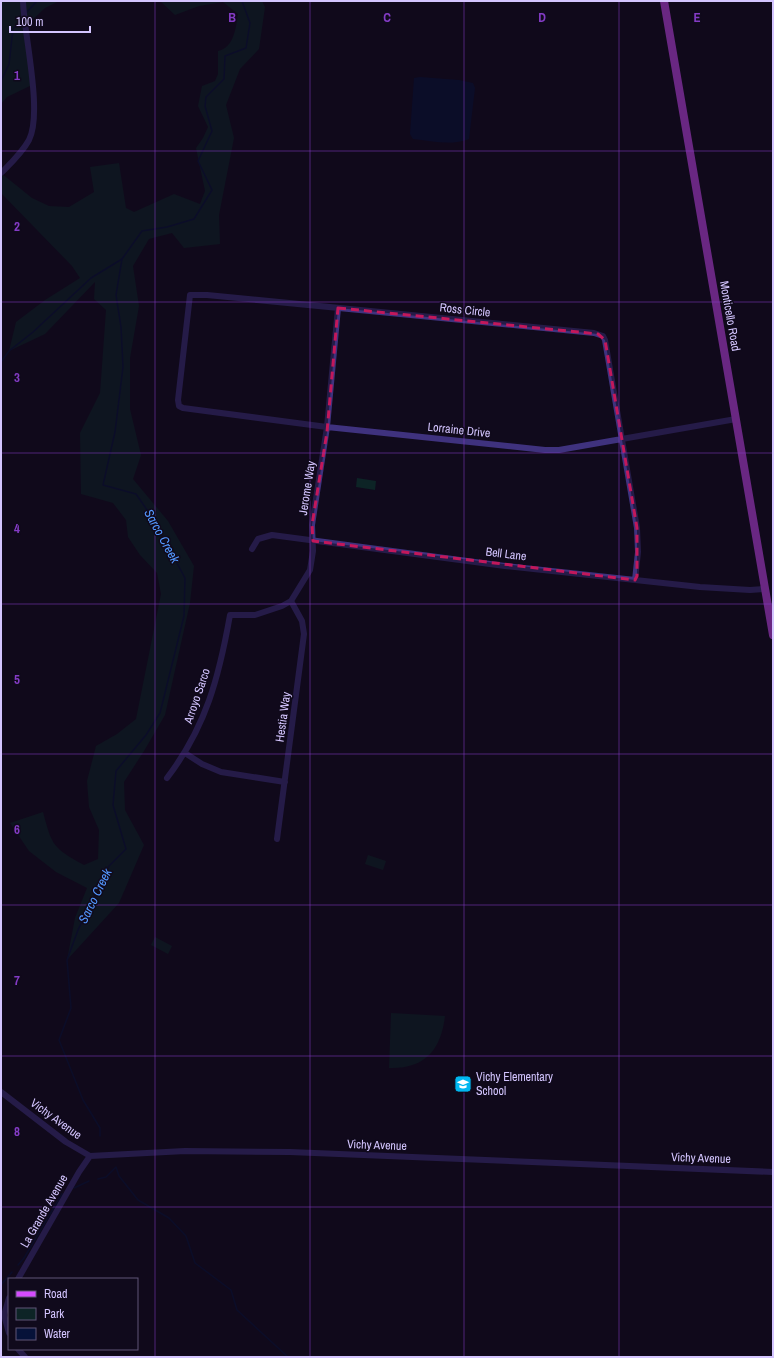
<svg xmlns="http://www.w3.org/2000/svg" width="774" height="1358" font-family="'Archivo Narrow',sans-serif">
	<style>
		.green { fill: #0d2426 }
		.water { fill: #061239 }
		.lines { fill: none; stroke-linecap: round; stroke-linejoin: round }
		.stream { stroke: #061239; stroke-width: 1.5 }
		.minor { stroke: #3f327e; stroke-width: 6 }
		.major { stroke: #d54cff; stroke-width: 8 }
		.marked { fill: none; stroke: #c2185b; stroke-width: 3; stroke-dasharray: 8 5; stroke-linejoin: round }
		.grid { fill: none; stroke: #843bc5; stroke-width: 1; stroke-opacity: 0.55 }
		.labels { text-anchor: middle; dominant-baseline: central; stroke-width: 3; stroke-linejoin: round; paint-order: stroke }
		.street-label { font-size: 12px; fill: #d4c5ff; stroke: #100a1c }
		.poi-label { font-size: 12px; fill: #d4c5ff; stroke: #100a1c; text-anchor: start }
		.water-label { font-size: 13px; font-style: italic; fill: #5398ff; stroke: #100a1c }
		.grid-label { font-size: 13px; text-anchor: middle; font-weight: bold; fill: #843bc5; stroke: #100a1c; stroke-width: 3; stroke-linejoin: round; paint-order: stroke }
	</style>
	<rect width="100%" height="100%" fill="#100a1c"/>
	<path class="green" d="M1,1H59L45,8L25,27L32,85L7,97L1,104Z
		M160,1H262L265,7L259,49L240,69L226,105L234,138L219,215L220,244L184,248L172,233L149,239L133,266L139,306L130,358V409L141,455L133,479L168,521L194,566L190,603L165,715L144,751L124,782L125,810L144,845L119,903L67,960L75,918L87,888L56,872L29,851L10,823L43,812C52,846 53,848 84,865L98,859L99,830L89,807L87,781L96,746L117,734L136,719L161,594L157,573L140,555L128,537L126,520L113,503L81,494L80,433L100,393L106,310L94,299L95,282L45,334L9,351L16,322L45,300L80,278L72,266L1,193V173L32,198L49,206L69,207L94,192L90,167L119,163L126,208L134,212L174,194L200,204L205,191L196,148L203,138L208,127L198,106L202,86L215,81L218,74V51C234,48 236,27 238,14L223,2L199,6L175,15Z
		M357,478L376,481L375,490L356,487Z
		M368,855L386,861L383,870L365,864Z
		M155,937L172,946L168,954L151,945Z
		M391,1013L445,1016C441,1050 425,1069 389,1068Z"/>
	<path class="water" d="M420,77L459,80L473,83L475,88L469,139C451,146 432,141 413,139L410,134L414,78Z"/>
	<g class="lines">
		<path class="stream" d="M26,13L37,1
			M1,81L9,64L13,29L19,22
			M1,362L9,351L33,332L91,278L122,259
			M100,1136V1128L83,1100L59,1040L71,1008L67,960L78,930L109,866L126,849L113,805L116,771L146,735L160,713L184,616L185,578L152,517L136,494L103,485L115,432L123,367L121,327L116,295L122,259L142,231L167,227L194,219L212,190L198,161L212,131L205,106L206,97L224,79L225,56L246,48L250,23L242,1
			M98,1179L106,1177L116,1167L119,1176L138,1200L169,1218L186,1236L195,1263L231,1290L237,1310L288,1357
			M74,1188L89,1181
			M18,1265L24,1258L62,1194
			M1,1285L12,1272"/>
		<path class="minor" d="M1,173C11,163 22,153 29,140C43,112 24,35 23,1
			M252,549L258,539L272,535L505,566L700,587L750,590L765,589
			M635,580L638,552L637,528L605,340L603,336L594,333L207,295H190L178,400L179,406L183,408L327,427L545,450H559L736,419
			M185,753L202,764L221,772L285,782
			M167,778C206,727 219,677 230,615H255L282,606L291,601L310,570L313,551L312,525L327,427L338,308
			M277,839L304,634L302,621L291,601
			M1,1092L66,1142L90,1156L185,1151L290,1152L773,1172
			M18,1279L79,1172L90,1156
			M9,1298L4,1315L9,1333
			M18,1349L25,1357"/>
		<path class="major" d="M664,1L773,635"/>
	</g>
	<path d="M0 0H774V1358H0ZM338,308L598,334L605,340L637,528V576L635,580L313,541L312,525L327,432Z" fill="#100a1c" fill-opacity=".55" fill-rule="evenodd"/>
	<path class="marked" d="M338,308L598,334L605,340L637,528V576L635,580L313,541L312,525L327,432Z"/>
	<path class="grid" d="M155,1V1357M310,1V1357M464,1V1357M619,1V1357M1,151H773M1,302H773M1,453H773M1,604H773M1,754H773M1,905H773M1,1056H773M1,1207H773"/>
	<defs>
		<g id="school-square" transform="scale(0.9)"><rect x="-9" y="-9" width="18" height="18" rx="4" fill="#00b7f0" stroke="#100a1c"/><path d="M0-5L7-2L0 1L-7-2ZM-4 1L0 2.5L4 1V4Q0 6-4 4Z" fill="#fff"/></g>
	</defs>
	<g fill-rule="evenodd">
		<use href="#school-square" x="463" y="1084"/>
	</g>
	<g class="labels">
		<g class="street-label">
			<text transform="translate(465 310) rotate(6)">Ross Circle</text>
			<text transform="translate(730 316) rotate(80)">Monticello Road</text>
			<text transform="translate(459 430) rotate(6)">Lorraine Drive</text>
			<text transform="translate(307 488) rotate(-81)">Jerome Way</text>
			<text transform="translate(506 554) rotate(7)">Bell Lane</text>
			<text transform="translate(197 696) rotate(-71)">Arroyo Sarco</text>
			<text transform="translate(283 717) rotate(-82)">Hestia Way</text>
			<text transform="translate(56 1119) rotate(36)">Vichy Avenue</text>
			<text transform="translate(377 1145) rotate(2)">Vichy Avenue</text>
			<text transform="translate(701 1158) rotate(2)">Vichy Avenue</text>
			<text transform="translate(44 1211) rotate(-60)">La Grande Avenue</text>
		</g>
		<g class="poi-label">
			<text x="476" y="1077">Vichy Elementary<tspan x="476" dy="14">School</tspan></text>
		</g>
		<g class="water-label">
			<text transform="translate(162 536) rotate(61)">Sarco Creek</text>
			<text transform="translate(95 896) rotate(-64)">Sarco Creek</text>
		</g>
	</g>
	<g class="grid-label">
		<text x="232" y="22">B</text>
		<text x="387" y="22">C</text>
		<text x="542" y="22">D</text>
		<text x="697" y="22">E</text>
		<text x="17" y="80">1</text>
		<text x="17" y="231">2</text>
		<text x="17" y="382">3</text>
		<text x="17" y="533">4</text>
		<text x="17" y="684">5</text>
		<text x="17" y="834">6</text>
		<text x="17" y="985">7</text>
		<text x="17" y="1136">8</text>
	</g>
	<rect width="774" height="1358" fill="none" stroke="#d4c5ff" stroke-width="4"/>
	<rect x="8" y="1278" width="130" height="72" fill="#100a1c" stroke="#5e5577"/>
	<rect x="16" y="1291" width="20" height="6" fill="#d54cff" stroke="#5e5577"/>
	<text x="44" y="1298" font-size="12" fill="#d4c5ff">Road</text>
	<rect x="16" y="1308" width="20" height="12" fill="#0d2426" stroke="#5e5577"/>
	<text x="44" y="1318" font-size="12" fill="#d4c5ff">Park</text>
	<rect x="16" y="1328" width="20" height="12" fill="#061239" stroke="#5e5577"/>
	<text x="44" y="1338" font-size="12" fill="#d4c5ff">Water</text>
	<path d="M10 26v6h80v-6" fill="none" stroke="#d4c5ff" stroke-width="2"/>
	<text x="16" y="26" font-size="12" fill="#d4c5ff" stroke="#100a1c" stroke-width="3" paint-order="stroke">100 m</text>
</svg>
